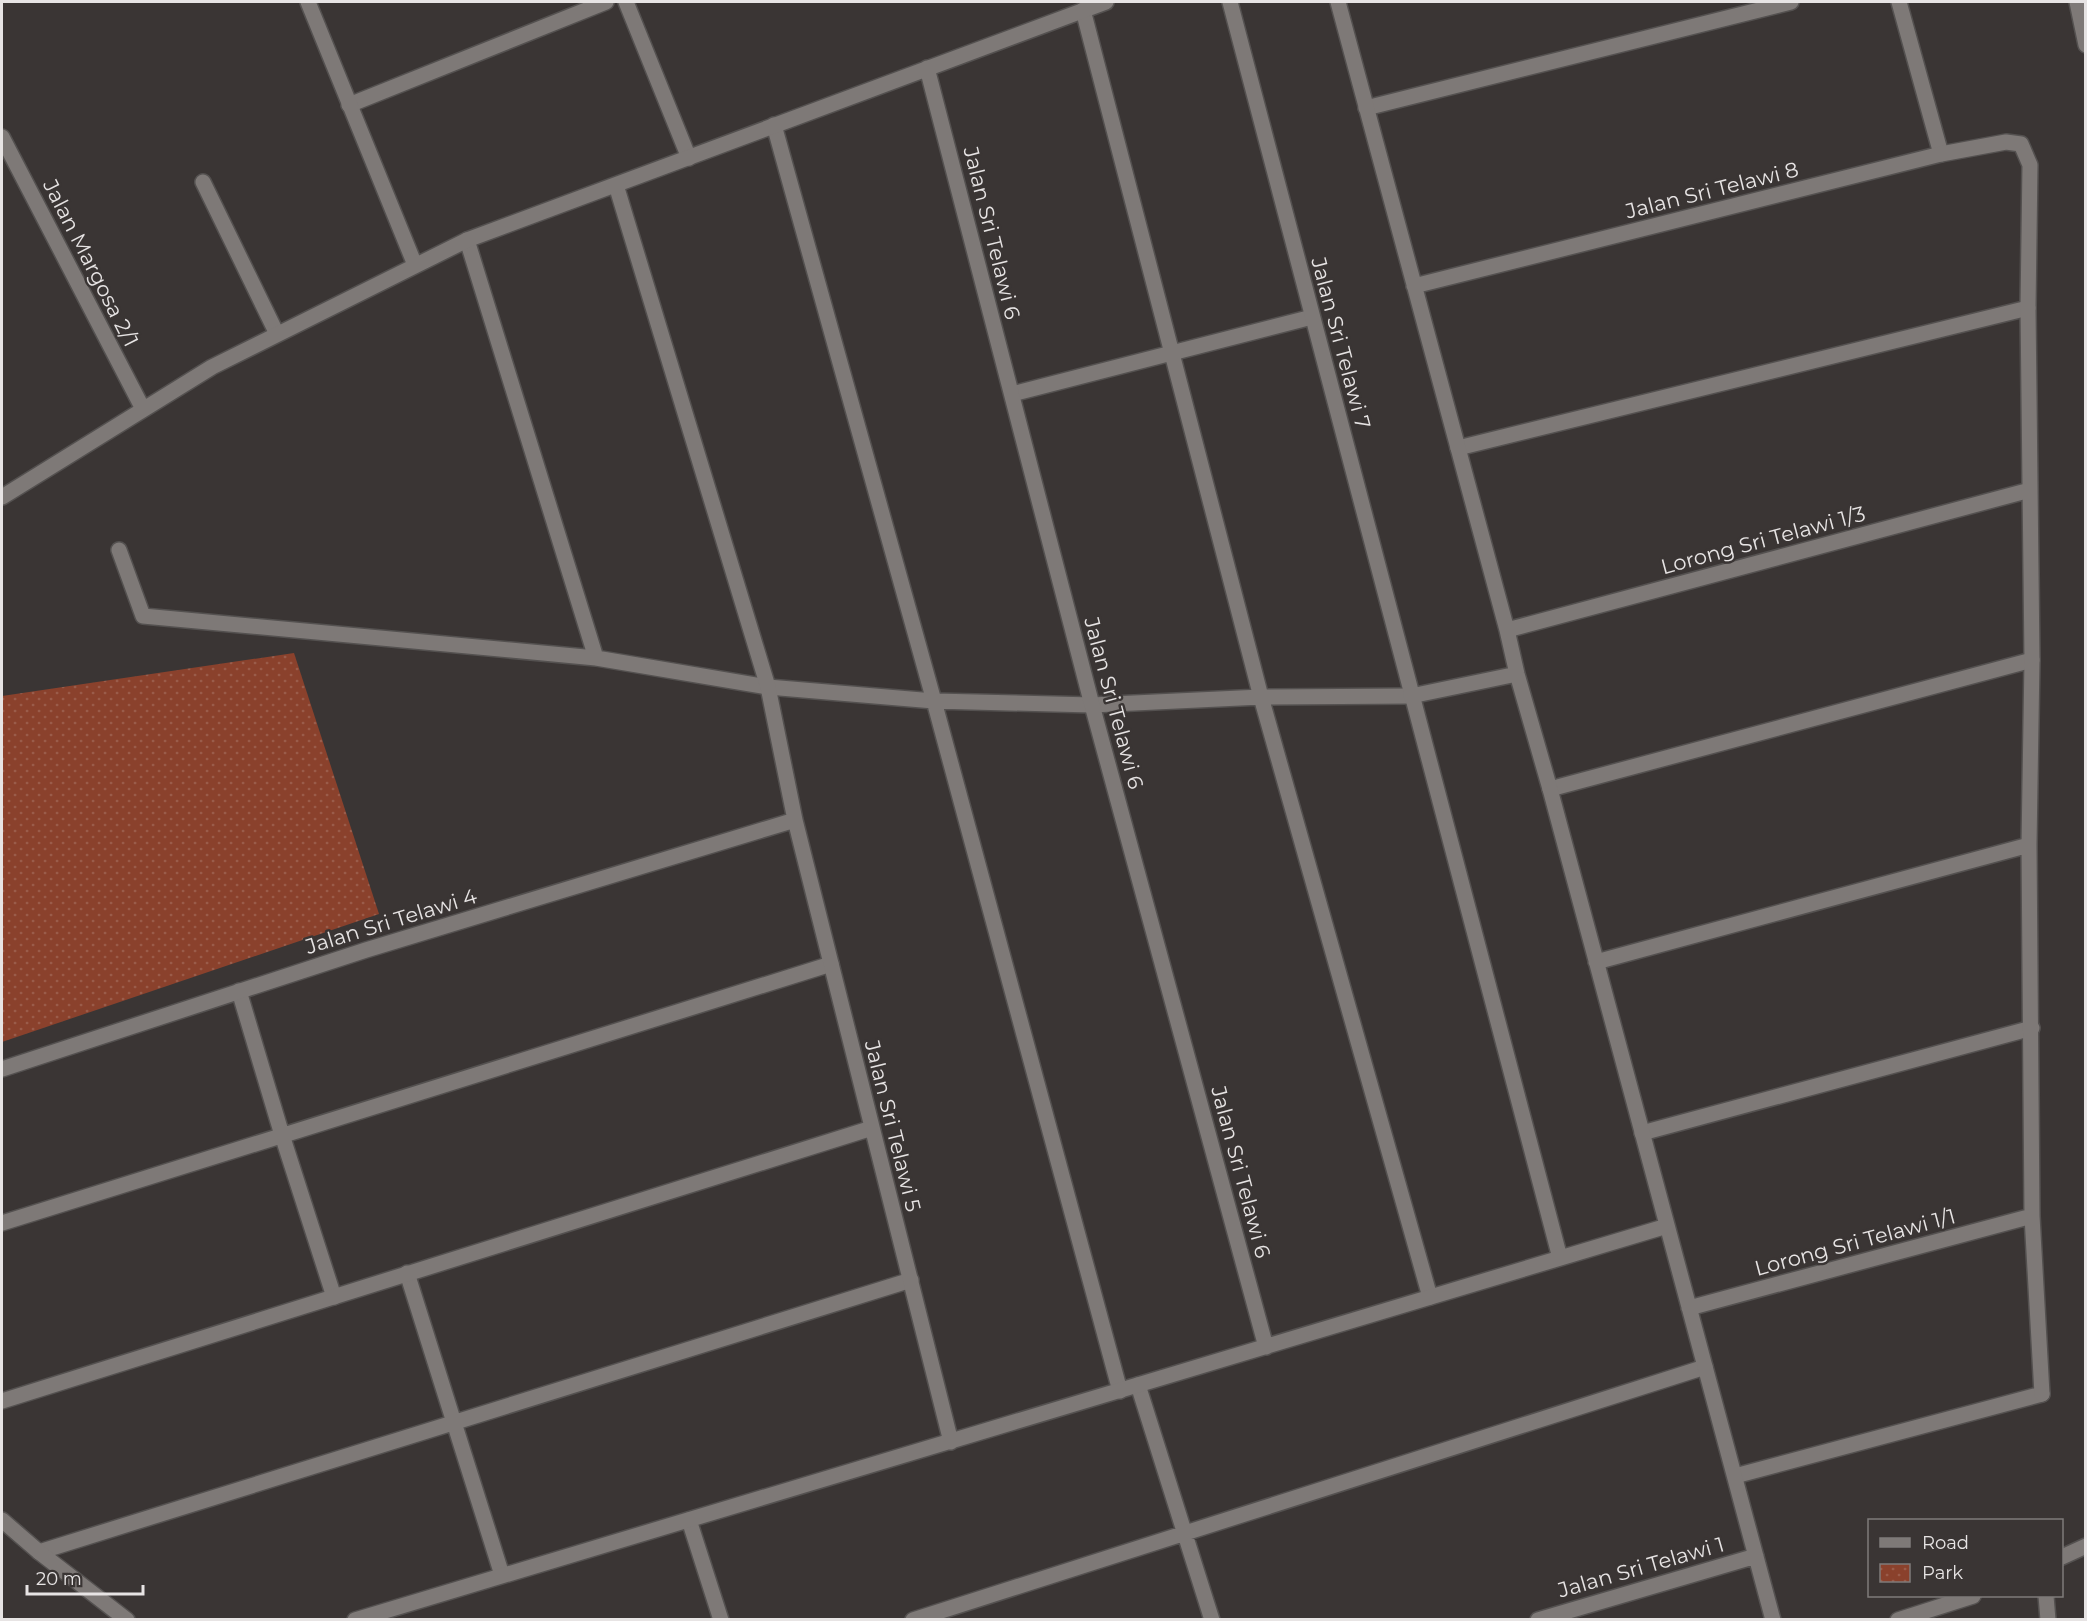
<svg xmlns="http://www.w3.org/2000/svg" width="2087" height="1621" font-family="Montserrat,sans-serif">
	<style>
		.park { fill: url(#park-dots) }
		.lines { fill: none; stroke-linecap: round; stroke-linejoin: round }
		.service-casing { stroke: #545150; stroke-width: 18 }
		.minor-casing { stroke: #545150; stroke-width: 18 }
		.service { stroke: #7e7977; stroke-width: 15 }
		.minor { stroke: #7e7977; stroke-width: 15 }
		.labels { text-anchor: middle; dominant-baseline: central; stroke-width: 5; stroke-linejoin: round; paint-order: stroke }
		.street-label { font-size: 21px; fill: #e7e4e4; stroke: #3a3534 }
	</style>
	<defs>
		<pattern id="park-dots" width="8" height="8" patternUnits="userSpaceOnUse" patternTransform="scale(1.5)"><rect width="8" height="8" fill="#8a412c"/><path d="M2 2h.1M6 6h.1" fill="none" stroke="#9a5c4a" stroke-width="1.8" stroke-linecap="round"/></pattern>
	</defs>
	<rect width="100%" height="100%" fill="#3a3534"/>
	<path class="park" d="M294,653L379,914L2,1042V696Z"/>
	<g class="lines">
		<g class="service-casing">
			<path id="service" d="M626,2L689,158
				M1899,2L1941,154
				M1083,10L1261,697L1430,1297
				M349,105L606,2
				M1366,108L1791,2
				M774,125L934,701L1120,1391
				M203,182L277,334
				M467,240L596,658
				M1012,394L1312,317
				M1458,448L2028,308
				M119,550L143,616L596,658L768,687L934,701L1092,705L1261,697L1411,696
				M1550,789L2032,660
				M239,991L282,1135L334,1297
				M1642,1133L2032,1028
				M2,1223L831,964
				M407,1273L502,1575
				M1138,1385L1212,1620
				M1735,1476L2042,1394
				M689,1520L721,1620
				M39,1552L911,1280
				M913,1620L1705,1367"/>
		</g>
		<g class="minor-casing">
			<path id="minor" d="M308,2L415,265
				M1230,2L1560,1258
				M1338,2L1507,630L1517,674L1550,789L1773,1620
				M2077,2L2086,45
				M927,68L1092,705L1266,1347
				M2,137L143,409
				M616,185L768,687L795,820L951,1442
				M1414,286L1941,154L2006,142L2021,144L2030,165L2028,308L2032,660L2029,845L2032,1216L2042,1394
				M2,497L212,367L467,240L1106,2
				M1507,630L2030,490
				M1411,696L1517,674
				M1596,962L2029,845
				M2,1069L366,950L795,820
				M1689,1308L2032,1216
				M2,1401L872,1128
				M2,1520L39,1552L127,1620
				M2062,1557L2086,1546
				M2046,1596L2048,1620
				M355,1620L1667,1226
				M1538,1620L1756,1556
				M1898,1620L1973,1596"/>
		</g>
		<use href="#service" class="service"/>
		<use href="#minor" class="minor"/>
	</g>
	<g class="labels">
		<g class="street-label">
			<text transform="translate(1712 190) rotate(-14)">Jalan Sri Telawi 8</text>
			<text transform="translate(992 233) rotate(76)">Jalan Sri Telawi 6</text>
			<text transform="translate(91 263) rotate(63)">Jalan Margosa 2/1</text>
			<text transform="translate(1341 343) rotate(75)">Jalan Sri Telawi 7</text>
			<text transform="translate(1763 540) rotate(-15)">Lorong Sri Telawi 1/3</text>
			<text transform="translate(1114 703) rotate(75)">Jalan Sri Telawi 6</text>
			<text transform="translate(391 921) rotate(-17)">Jalan Sri Telawi 4</text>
			<text transform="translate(893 1126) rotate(76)">Jalan Sri Telawi 5</text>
			<text transform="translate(1241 1172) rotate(75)">Jalan Sri Telawi 6</text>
			<text transform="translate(1855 1242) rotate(-15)">Lorong Sri Telawi 1/1</text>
			<text transform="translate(1641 1567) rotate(-16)">Jalan Sri Telawi 1</text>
		</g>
	</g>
	<rect width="2087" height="1621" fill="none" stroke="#e7e4e4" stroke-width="6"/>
	<rect x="1868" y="1519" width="195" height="78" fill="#3a3534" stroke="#7f7b7a" stroke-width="1.5"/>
	<rect x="1880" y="1538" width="30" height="9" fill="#7e7977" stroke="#7f7b7a" stroke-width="1.5"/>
	<text x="1922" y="1549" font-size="18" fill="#e7e4e4">Road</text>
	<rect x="1880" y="1564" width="30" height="18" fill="url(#park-dots)" stroke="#7f7b7a" stroke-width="1.5"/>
	<text x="1922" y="1579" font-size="18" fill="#e7e4e4">Park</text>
	<path d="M27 1585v9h116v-9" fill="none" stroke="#e7e4e4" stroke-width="3"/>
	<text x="36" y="1585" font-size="18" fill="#e7e4e4" stroke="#3a3534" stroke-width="4.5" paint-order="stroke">20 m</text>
</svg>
